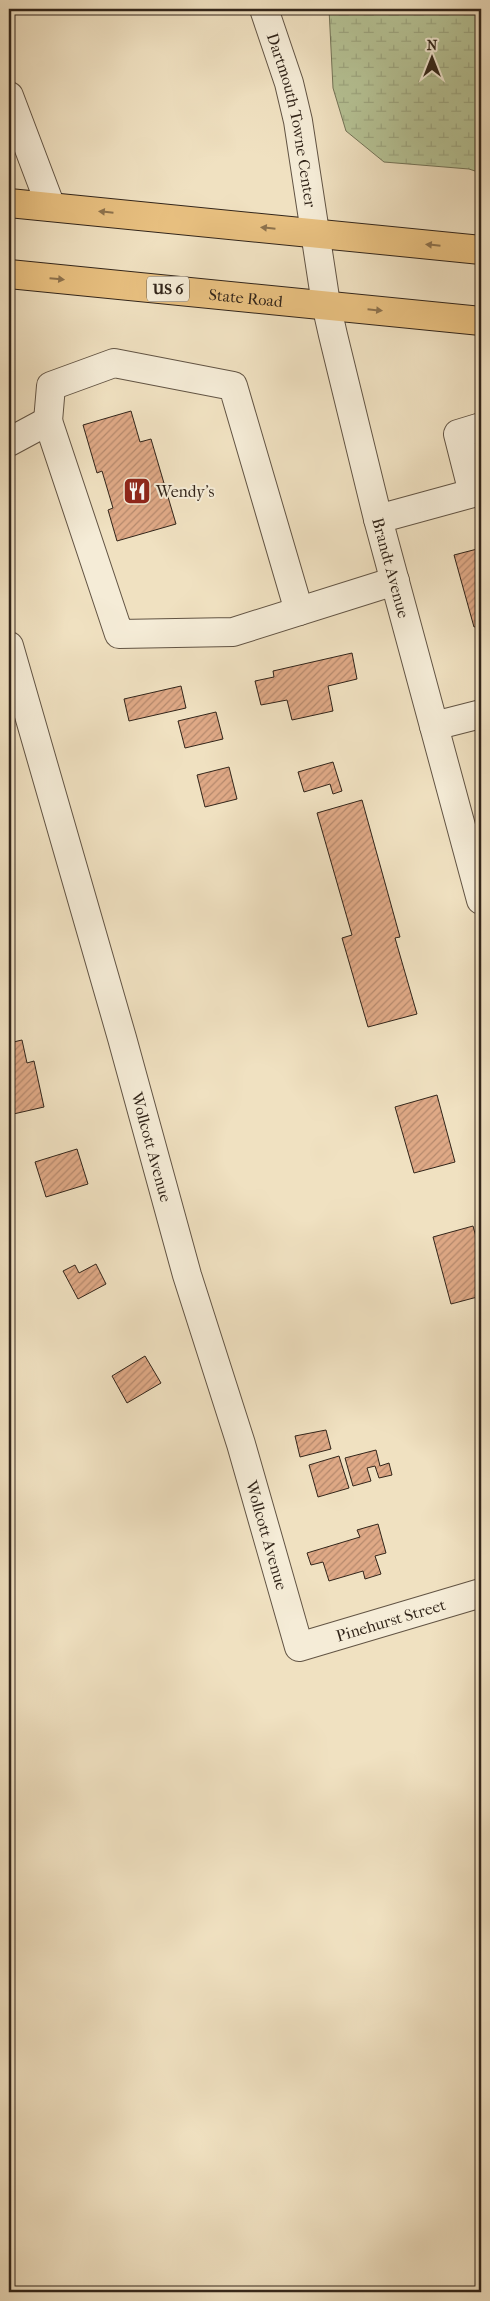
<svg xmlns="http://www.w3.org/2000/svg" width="490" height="2301" font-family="'IM FELL French Canon',serif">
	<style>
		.wetland { fill: url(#wetland-marsh); stroke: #747458 }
		.building { fill: url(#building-hatch); stroke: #32251a }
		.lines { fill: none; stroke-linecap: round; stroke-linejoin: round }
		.minor-casing { stroke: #625444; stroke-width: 30 }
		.major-casing { stroke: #32251a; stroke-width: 30 }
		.minor { stroke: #f5ecd7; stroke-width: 28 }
		.major { stroke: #e8c080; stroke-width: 28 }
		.oneway { fill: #8d724d }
		.labels { text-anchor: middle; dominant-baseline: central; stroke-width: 4; stroke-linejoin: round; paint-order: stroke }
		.shield { fill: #f5ecd7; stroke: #6c6153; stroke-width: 1 }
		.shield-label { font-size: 15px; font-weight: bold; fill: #32251a }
		.street-label { font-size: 16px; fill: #32251a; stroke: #f5ecd7 }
		.poi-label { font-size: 16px; fill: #32251a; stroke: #f5ecd7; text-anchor: start }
	</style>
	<defs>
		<pattern id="wetland-marsh" width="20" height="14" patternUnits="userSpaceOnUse" patternTransform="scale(1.25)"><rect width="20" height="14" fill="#b6c396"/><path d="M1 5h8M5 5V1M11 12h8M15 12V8" fill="none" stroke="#9da781"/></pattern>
		<pattern id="building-hatch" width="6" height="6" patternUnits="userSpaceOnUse" patternTransform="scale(1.25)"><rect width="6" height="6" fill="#dfa986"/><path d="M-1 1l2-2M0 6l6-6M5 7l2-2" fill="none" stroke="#b5896d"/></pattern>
	</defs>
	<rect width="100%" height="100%" fill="#f0e1c1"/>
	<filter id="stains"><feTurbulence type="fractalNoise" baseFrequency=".004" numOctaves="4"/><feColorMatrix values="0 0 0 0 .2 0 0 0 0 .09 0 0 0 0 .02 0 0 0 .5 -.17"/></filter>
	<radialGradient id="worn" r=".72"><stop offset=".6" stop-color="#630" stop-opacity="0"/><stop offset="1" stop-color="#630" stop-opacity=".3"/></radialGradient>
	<path class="wetland" d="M329,9H481V173L469,169L384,162L346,131L333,88Z"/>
	<path class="building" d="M131,411L140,442L151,439L176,524L117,541L108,510L113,508L102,471L97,473L83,425Z
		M481,548V625L474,627L454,555Z
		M352,653L357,679L328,686L333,711L292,720L287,700L261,705L255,681L274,677L273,671Z
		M181,686L186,708L129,721L124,699Z
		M216,712L223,739L185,748L178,721Z
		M333,762L342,791L333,794L330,784L304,792L298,772Z
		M229,767L237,799L205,807L197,775Z
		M362,800L400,937L395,938L417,1014L368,1027L342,938L352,935L317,813Z
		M22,1040L27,1063L34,1061L44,1107L9,1115V1043Z
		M437,1095L455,1162L414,1173L395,1107Z
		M77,1149L88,1184L46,1197L35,1162Z
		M473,1226L481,1255V1296L451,1304L433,1237Z
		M96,1264L106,1284L78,1299L63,1271L75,1265L79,1273Z
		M145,1356L161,1383L127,1403L112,1376Z
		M326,1430L331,1449L300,1457L295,1436Z
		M376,1450L380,1466L389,1463L392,1475L379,1478L375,1466L367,1468L371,1481L353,1486L345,1458Z
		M339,1456L349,1488L318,1497L309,1465Z
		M378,1524L386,1553L375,1556L381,1574L365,1579L363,1571L329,1581L323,1562L311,1565L307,1553L360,1537L357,1530Z"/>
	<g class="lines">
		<g class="minor-casing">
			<g id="minor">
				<path id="s1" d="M264,9L289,83L298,121L326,304L333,335L378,519L481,900"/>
				<path d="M9,96L51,207"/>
				<path d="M48,421L51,386L114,363L233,386L299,611"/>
				<path d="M9,442L48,421L119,634L233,632L395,581"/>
				<path d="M378,519L473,493L458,434L481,427"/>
				<path id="s2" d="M9,646L122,1038L187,1275L241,1444L299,1647L481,1593"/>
				<path d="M434,726L481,714"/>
			</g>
		</g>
		<g class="major-casing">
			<g id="major">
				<path d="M9,203L481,250"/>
				<path id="s3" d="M9,274L481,321"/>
			</g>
		</g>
		<use href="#minor" class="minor"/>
		<use href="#major" class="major"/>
	</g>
	<defs><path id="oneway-solid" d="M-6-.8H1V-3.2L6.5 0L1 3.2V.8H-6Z" transform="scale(1.25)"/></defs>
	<g class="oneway">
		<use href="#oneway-solid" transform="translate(106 212) rotate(-174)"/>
		<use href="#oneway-solid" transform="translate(268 228) rotate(-174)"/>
		<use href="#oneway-solid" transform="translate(433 245) rotate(-174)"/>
		<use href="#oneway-solid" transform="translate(57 279) rotate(5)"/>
		<use href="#oneway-solid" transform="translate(375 310) rotate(6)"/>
	</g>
	<defs>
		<g id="restaurant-square" transform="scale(1.4375)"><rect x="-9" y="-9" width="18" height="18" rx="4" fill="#8f2418" stroke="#f5ecd7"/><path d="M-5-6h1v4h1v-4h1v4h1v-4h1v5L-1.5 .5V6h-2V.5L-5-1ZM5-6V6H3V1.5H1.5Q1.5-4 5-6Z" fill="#fff"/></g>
	</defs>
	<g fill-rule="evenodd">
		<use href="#restaurant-square" x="137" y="491"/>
	</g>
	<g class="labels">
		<rect class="shield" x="147" y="276.5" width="42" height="25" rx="4"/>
		<g class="shield-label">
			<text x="168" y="289">US 6</text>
		</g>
		<g class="street-label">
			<text stroke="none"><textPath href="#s1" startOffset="115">Dartmouth Towne Center</textPath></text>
			<text stroke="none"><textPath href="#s3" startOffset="238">State Road</textPath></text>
			<text stroke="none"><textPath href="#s1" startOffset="574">Brandt Avenue</textPath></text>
			<text stroke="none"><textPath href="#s2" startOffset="521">Wollcott Avenue</textPath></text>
			<text stroke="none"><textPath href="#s2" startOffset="926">Wollcott Avenue</textPath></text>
			<text stroke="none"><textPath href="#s2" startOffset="1138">Pinehurst Street</textPath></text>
		</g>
		<g class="poi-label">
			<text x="156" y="491">Wendy's</text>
		</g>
	</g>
	<rect width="490" height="2301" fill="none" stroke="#f0e1c1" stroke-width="30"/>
	<rect x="10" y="10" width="470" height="2281" fill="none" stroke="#32251a" stroke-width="2.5"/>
	<rect x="15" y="15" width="460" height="2271" fill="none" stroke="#32251a"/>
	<g transform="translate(432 58)" stroke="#f5ecd7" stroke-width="4" paint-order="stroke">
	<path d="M0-4L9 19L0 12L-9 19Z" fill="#32251a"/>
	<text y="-8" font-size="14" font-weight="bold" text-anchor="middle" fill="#32251a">N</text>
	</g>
	<rect width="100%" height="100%" filter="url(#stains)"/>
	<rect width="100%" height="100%" fill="url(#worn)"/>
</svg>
